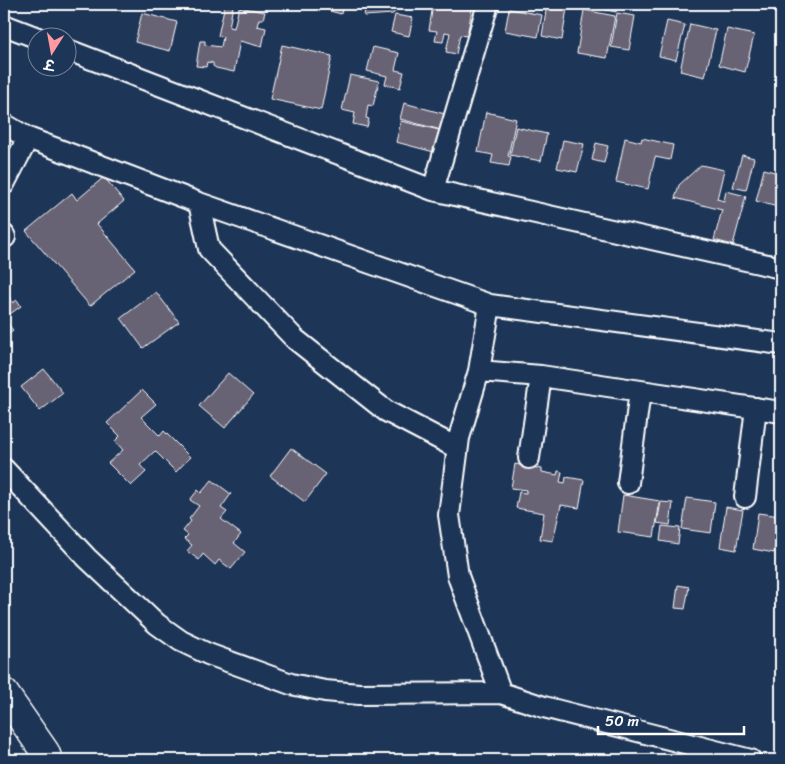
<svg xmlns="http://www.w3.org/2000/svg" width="785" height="764" font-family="Sriracha,'Playpen Sans Deva',sans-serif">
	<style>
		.building { fill: #676275; stroke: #fff }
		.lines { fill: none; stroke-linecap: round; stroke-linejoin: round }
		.minor-casing { stroke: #fff; stroke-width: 24 }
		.secondary-casing { stroke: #fff; stroke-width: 31 }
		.minor { stroke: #1d3557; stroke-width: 20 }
		.secondary { stroke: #1d3557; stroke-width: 28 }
	</style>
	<rect width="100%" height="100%" fill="#1d3557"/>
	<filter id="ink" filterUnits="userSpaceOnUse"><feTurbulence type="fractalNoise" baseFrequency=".02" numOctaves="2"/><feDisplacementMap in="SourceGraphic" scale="10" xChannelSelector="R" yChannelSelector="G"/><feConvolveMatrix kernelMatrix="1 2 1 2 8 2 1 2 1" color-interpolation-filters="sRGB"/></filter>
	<g filter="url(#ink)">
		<path class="building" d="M225,4L233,6L229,27L234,28L239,7L265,12L263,19H259L257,26L266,28L262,47L240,41L234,72L216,68L213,66V63L207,62L206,67L196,66L200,41H205V45L221,47L223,37L218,36Z
			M332,4H343L341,14L330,11Z
			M366,4H400L393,14L364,16Z
			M433,4H473L467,36L460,35L456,54L446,52L450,33L445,32L443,42L435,41L437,31L429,30Z
			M577,4H617L616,12Z
			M547,5L567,8L562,40L542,36Z
			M509,9L542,15L538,37L505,31Z
			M584,10L615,16L607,58L577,53Z
			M142,13L177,22L170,51L135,42Z
			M617,13L635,16L629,50L611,47Z
			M395,15L413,18L409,36L391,32Z
			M667,21L685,25L676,60L659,56Z
			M690,24L716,30L705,77L680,71Z
			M727,29L754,35L745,72L719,65Z
			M282,45L332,56L321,110L270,99Z
			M373,47L399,53L395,70L404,72L400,88L385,84L387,76L367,71Z
			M350,75L379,81L373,106L368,105L366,118L369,119L367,127L353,124L355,113L342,110Z
			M404,103L445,114L441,130L400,119Z
			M486,112L516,119L508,156L511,157L509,166L491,163L493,155L478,152Z
			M401,121L439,130L434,152L396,142Z
			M516,127L547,134L541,161L510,155Z
			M625,138L641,142L642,138L673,145L670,160L655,157L648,189L616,182Z
			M563,140L584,144L577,172L557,168Z
			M596,143L608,146L604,163L592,160Z
			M742,155L754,158L746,190L733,187Z
			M701,165L724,170L717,199L724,201L726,191L746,196L733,245L714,240L722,210L675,198L679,185Z
			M764,169L781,174V208L756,201Z
			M104,177L124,201L97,224L135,269L90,306L26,231L72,193L77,200Z
			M4,290L13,303L17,300L21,306L10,314L4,302Z
			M156,292L179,322L143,348L121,318Z
			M4,320L13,330L4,338Z
			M44,369L63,393L40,411L21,387Z
			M228,373L253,395L225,428L199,406Z
			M142,390L156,404L141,417L160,436L164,431L190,457L176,472L155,451L140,465L146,472L131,486L108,463L123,450L115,441L120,436L107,423Z
			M291,448L326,474L305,502L270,476Z
			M515,464L542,469V472L557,475L558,471L562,472L560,482L565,483L566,477L584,480L579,508L561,505L553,541L540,539L544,513L516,508L519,492L526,493V490L511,488Z
			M212,480L231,494L221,508L227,512L221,519L241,534L234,543L245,552L231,569L219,560L215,565L203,554L199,560L187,551L192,545L184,539L188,535L183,531L191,521L189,519L199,506L190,500L198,490L201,493Z
			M623,495L660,501L654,537L618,532Z
			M687,498L715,502L711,533L682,529Z
			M661,502L673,503L670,525L657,523Z
			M726,507L743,510L736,550L720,547Z
			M758,513L780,516L774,553L753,549Z
			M662,526L680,528L678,544L660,541Z
			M678,585L689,587L685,609L675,608Z"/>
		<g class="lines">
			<g class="minor-casing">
				<path id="minor" d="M4,25L38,38
					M68,50L433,190L781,268
					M4,124L28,138L199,203L490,305L781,344
					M4,184L28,138
					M433,190L488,4
					M199,203L209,249L295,339L386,411L457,448
					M4,235L5,237
					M490,305L479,371L459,438L449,515L458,576L501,693
					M479,371L541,376L781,412
					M529,458L541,376
					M4,469L87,558L157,624L181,641L208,654L291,684L325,691L359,694L501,693L544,707L751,760
					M628,483L640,391
					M745,497L756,408"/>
			</g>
			<g class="secondary-casing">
				<path id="secondary" d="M4,693L45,752L48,760"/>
			</g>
			<use href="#minor" class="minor"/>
			<use href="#secondary" class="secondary"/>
		</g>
	</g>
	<rect width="785" height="764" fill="none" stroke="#1d3557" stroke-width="20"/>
	<rect x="10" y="10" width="765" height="744" fill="none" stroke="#fff" stroke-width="2" filter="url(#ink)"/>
	<g transform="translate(52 52) rotate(191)"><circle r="24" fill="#1d3557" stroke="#77869a"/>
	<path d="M0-4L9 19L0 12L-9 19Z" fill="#ff9aa2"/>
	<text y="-8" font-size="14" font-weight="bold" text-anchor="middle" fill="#ffffff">उ</text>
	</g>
	<path d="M598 726v8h146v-8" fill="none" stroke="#ffffff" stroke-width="2.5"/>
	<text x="605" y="726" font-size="15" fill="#ffffff" stroke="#1d3557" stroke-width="4" paint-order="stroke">50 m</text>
</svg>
